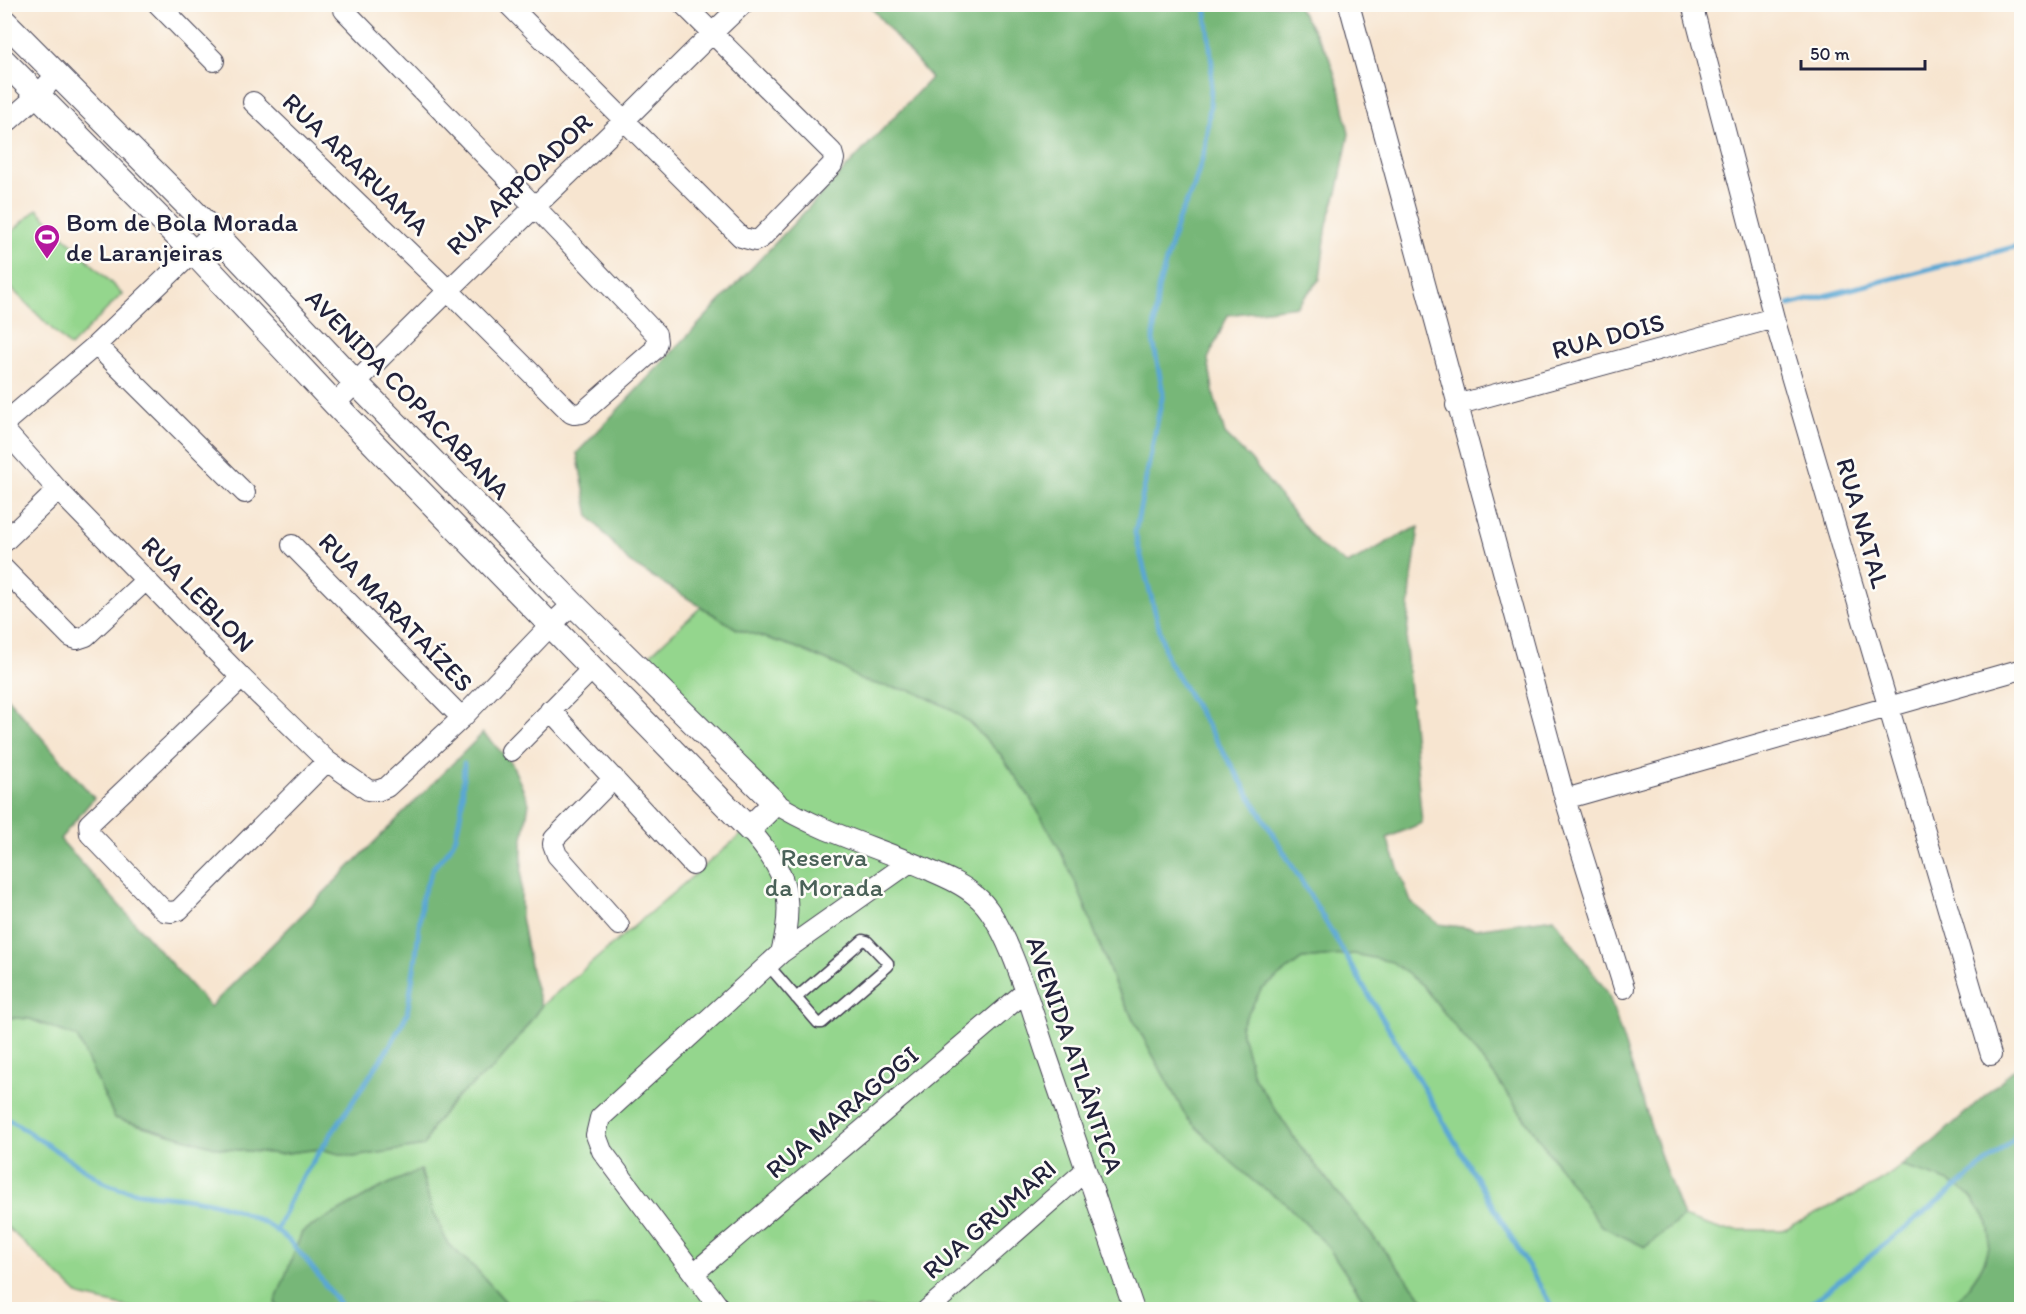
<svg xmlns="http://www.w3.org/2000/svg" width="2026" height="1314" font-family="Itim,sans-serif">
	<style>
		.green { fill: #94d68d; stroke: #5b7c64; stroke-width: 1.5 }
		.forest { fill: #77b778; stroke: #4c6c5a; stroke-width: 1.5 }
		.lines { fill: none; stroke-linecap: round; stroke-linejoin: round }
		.stream { stroke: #5aa7d3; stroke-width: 5 }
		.service-casing { stroke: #423f51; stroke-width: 13 }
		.minor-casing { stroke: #423f51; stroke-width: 22 }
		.tertiary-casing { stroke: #423f51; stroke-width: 26 }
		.service { stroke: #fff; stroke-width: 10 }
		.minor { stroke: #fff; stroke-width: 20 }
		.tertiary { stroke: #fff; stroke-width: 24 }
		.labels { text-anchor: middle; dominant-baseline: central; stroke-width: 5; stroke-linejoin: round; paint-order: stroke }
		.street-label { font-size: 26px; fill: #22223b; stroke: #fdfcf7 }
		.poi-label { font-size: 26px; fill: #22223b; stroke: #fdfcf7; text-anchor: start }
		.park-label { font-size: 26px; fill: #4a6158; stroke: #fdfcf7 }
	</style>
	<rect width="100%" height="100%" fill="#fdfcf7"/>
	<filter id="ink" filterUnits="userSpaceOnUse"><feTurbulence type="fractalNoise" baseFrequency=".0167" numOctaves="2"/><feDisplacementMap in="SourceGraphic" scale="12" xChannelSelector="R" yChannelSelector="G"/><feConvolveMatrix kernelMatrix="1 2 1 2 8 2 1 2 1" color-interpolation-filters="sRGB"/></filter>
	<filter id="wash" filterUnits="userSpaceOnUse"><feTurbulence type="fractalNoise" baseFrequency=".008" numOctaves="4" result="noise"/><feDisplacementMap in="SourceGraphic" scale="24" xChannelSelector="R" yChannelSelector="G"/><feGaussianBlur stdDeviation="1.35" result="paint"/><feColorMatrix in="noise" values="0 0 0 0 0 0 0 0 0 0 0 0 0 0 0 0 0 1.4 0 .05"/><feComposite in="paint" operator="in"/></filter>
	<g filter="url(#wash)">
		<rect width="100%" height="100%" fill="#f7e5d0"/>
		<path class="green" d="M37,209L122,294L70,347L5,282V238Z
			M701,607L737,629L795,647L842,667L861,680L884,686L913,691L947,707L969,722L1001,755L1029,796L1059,848L1078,888L1116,988L1187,1118L1252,1180L1284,1202L1326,1244L1370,1309H512L478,1271L448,1244L432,1209L421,1170L384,1186L302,1232L275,1303L281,1309H136L80,1296L5,1225L4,1017L30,1019L77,1037L115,1118L219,1148L279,1154L319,1149L353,1157L424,1146L433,1126L455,1099L493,1068L514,1044L541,1006L778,803L643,661Z
			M1354,954L1392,961L1422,985L1494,1075L1555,1162L1645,1247L1683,1217L1722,1230H1783L1878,1183L1901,1166C1922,1173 1946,1178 1965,1191C1971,1195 1975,1203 1980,1209C2007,1246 1973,1282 1949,1309H1431L1297,1142L1253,1076L1240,1027L1261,990L1302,959Z"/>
		<path class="forest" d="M869,5H1297L1328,54L1341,93L1349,134L1338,189L1327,224L1320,279L1297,306L1228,315L1208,359L1214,395L1225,434L1251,460L1319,545L1347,564C1372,553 1393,536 1419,527L1411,585L1406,647L1422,823L1387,838L1411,902L1439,924L1475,929L1554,918L1608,993L1662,1160L1683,1217L1645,1247L1601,1226L1494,1075L1422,985L1392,962L1354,954L1302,959L1261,990L1240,1027L1253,1076L1297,1142L1431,1309H1370L1326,1244L1284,1202L1252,1180L1229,1160L1187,1118L1116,987L1078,888L1059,848L1029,796L1001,755L969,722L947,707L913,691L884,686L860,680L842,667L795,647L737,629L629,562L589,516L577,453L931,78Z
			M4,694L94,798L60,839L210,1007L483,733L511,762L529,803L522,844L521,917L531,971L541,1006L514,1044L493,1068L455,1099L433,1126L424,1146L353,1157L319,1149L279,1154L219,1148L115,1118L77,1037L30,1019L5,1017Z
			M2021,1063V1309H1949C1973,1282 2007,1246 1980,1209C1975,1203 1971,1195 1965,1191C1946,1178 1922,1173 1901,1166L1934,1141Z
			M420,1170L432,1209L448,1244L478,1271L512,1309H281L275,1303L302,1232L384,1186Z"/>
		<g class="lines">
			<path class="stream" d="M1205,4L1212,64L1210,106L1205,149L1194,186L1178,220L1158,289L1153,340L1163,393L1135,533L1167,659L1317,907L1554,1310
				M1789,305L2022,245
				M4,1116L105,1183C138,1197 166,1194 199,1200C226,1204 267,1220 286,1238C306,1256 327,1288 344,1310
				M276,1231L296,1187L391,1044L407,1014L416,956L422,897L433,868L449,850L456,836L462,806L464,764
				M1803,1310L1996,1155L2014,1139L2020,1123L2022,1087"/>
		</g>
	</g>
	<g filter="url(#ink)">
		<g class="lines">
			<g class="service-casing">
				<path id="service" d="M768,965L818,1023H822L888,966V963L867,941L863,940L796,998"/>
			</g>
			<g class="minor-casing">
				<path id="minor" d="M158,4L214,61
					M508,4L741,237L755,241L761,238L832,165L834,159L832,152L683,4
					M1349,4L1565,799L1624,988
					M1692,4L1774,318L1991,1055
					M253,102L448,290L571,413L574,414L582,413L654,350L657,342L656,334L535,207L344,10
					M4,125L38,95L58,73
					M214,232L96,345L8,420L5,426L7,433L58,490L146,580L242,678L327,761L368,790L377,791L387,787L462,718L550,626L573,604
					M96,345L245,493
					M335,404C421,315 511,230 600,144C648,98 694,49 743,4
					M1456,405L1774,318
					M4,542L58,490
					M292,545L462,718
					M4,569L71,637L77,639L86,636L146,580
					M242,678L89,824L90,834L164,911L172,912L179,910L327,761
					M550,710L693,865
					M511,751L593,668
					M614,778L554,839L553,844L557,855L619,925
					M1565,799L2022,669
					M775,803C822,833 878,847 929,870C945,877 962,884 976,896C1008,921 1033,1016 1047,1056C1076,1141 1105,1225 1134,1310
					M749,829C786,872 796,896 781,953
					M694,1273L1025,992
					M721,1310L602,1151L596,1135L600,1118L781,953L910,862
					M927,1310L1086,1170"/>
			</g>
			<g class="tertiary-casing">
				<path id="tertiary" d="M4,21L214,232L356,383L573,604L775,803L749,829L335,404L193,252L4,61"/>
			</g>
			<use href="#service" class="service"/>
			<use href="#minor" class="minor"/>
			<use href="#tertiary" class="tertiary"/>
		</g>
	</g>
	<defs>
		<g id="stadium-pin" transform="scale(1.35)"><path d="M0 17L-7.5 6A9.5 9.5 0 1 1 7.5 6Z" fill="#b5179e" stroke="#fdfcf7"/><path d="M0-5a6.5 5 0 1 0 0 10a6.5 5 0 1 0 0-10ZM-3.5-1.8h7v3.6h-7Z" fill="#fff"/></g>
	</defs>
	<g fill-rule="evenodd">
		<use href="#stadium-pin" x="47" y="237"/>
	</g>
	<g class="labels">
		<g class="street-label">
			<text transform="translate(356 164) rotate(44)">RUA ARARUAMA</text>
			<text transform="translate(519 184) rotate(-44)">RUA ARPOADOR</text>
			<text transform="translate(1608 336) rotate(-15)">RUA DOIS</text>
			<text transform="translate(408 394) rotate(46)">AVENIDA COPACABANA</text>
			<text transform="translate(1863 523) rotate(74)">RUA NATAL</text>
			<text transform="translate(198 594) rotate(46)">RUA LEBLON</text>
			<text transform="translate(396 612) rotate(46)">RUA MARATAÍZES</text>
			<text transform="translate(1075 1055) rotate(71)">AVENIDA ATLÂNTICA</text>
			<text transform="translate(842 1112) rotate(-40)">RUA MARAGOGI</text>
			<text transform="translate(989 1219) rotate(-41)">RUA GRUMARI</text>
		</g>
		<g class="poi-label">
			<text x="66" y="222">Bom de Bola Morada<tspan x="66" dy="30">de Laranjeiras</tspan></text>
		</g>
		<g class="park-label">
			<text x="824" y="857">Reserva<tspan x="824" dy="30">da Morada</tspan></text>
		</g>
	</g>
	<rect width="2026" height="1314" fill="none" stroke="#fdfcf7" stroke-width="24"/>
	<path d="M1801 60v9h124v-9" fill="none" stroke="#22223b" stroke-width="3"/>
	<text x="1810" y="60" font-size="18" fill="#22223b" stroke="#fdfcf7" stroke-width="4.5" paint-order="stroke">50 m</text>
</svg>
